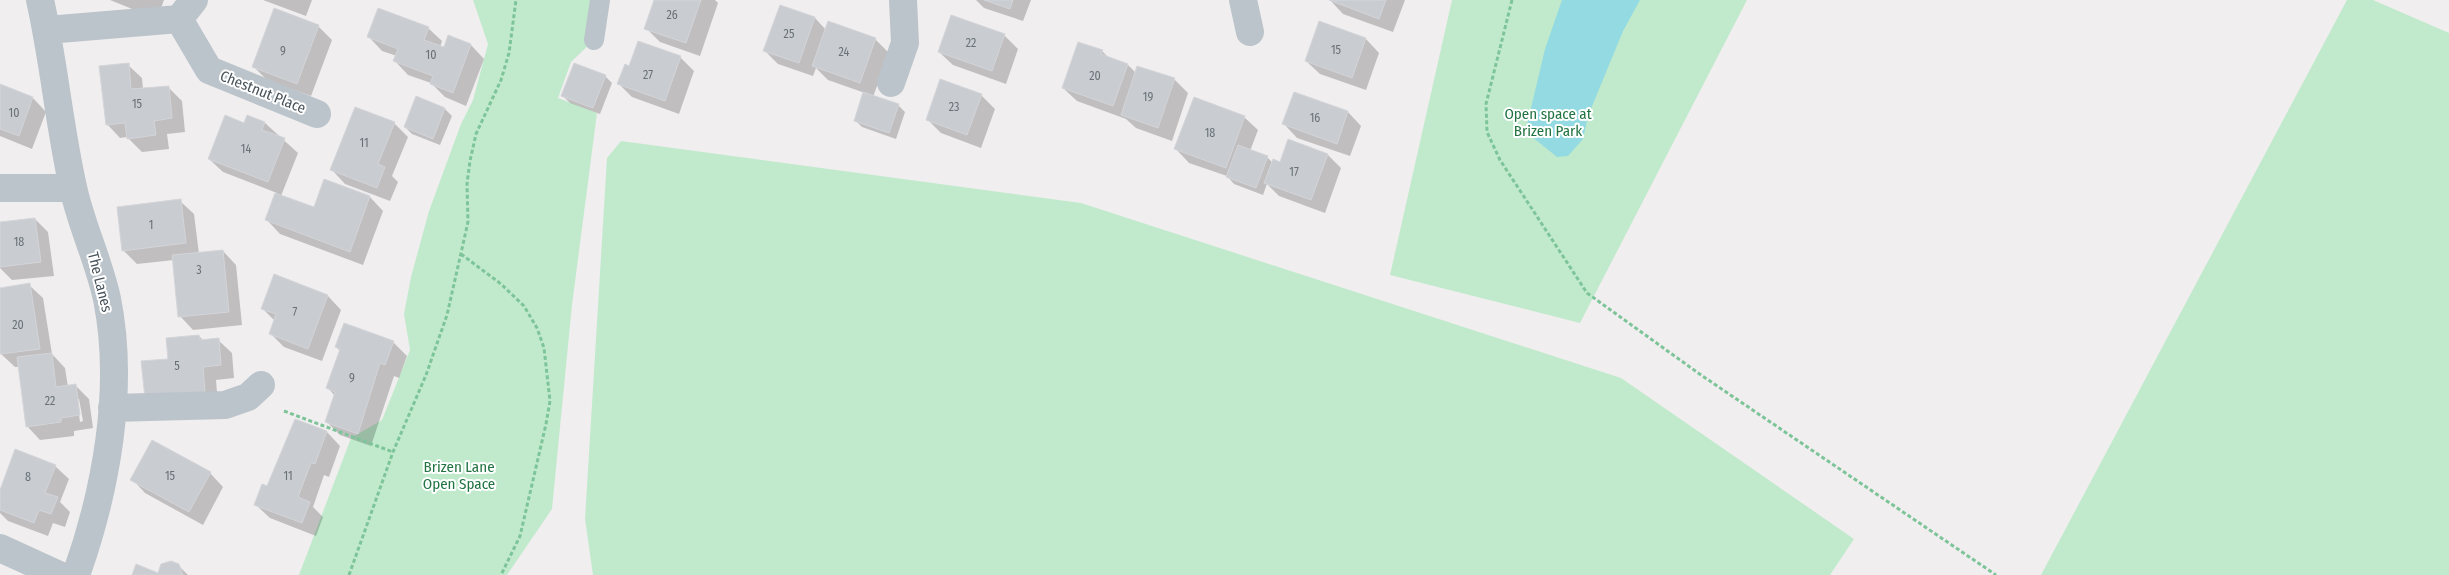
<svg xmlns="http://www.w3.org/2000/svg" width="2449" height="575" font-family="'Fira Sans Condensed',sans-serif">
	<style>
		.green { fill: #c1eacd }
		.water { fill: #93dae2 }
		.shadow { fill: #0003; fill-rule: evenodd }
		.building { fill: #c9ccd0; stroke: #d3d5d9 }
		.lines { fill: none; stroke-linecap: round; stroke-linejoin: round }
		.path { stroke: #7dc499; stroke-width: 3; stroke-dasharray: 4 2.5; stroke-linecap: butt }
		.lane { stroke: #bbc4ca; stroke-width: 20 }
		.street { stroke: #bbc4ca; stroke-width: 28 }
		.labels { text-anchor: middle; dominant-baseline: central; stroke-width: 4; stroke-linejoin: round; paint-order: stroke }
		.number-label { font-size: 12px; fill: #687178 }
		.street-label { font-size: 15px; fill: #48535a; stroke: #fff }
		.park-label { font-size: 15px; fill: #217341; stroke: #fff }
	</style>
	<rect width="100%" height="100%" fill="#f1eeef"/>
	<path class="green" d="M473,0H600L594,40L571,62L558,98L597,113L572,305L552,509L507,575H299L351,438L382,420L410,350L404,314L411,277L429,211L461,124L473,100L488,44Z
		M1452,0H1747L1580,323L1390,275Z
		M2347,0H2373L2449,33V575H2041Z
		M621,141L1081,203L1621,378L1854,539L1830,575H593L585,519L607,158Z"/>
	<path class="water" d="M1562,0H1640L1623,31L1588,116L1583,139L1568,156L1557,157L1531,136L1527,125L1545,49Z"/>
	<path class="shadow" d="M110,0H164L157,19Z
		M263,0H312L306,16Z
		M655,0H715L718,3L700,56L660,42L646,28Z
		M976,0H1031L1023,21L984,8Z
		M1330,0H1405L1393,32L1343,14Z
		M780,7L815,18L826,30L875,39L889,53L873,97L898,105L905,112L896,139L862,127L855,120L865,93L828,80L816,68L813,76L778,64L765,51Z
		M1319,23L1366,39L1379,53L1366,90L1320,74L1306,61Z
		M318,26L332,40L311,96L267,80L253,66Z
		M428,28L442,41L440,47L444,49L471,45L484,59L466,106L445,97L431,83L408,75L395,61L397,56L382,51L369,37Z
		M1004,35L1018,49L1006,84L953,65L939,52Z
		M1102,51L1109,58L1128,65L1136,73L1174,79L1188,93L1172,141L1136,128L1126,119L1077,101L1063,88Z
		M680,57L694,71L679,114L632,97L619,84L630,67Z
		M128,65L142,78L143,89L168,87L182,101L185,132L167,134L169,149L142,152L127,137L120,138L107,124Z
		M605,76L612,83L600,114L570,103L563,96Z
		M0,86L33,98L46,112L32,149L0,136Z
		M1295,93L1348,112L1361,126L1350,156L1297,138L1284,124Z
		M981,95L995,109L981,148L941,133L927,119Z
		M445,109L452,116L440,145L412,134L405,127Z
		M1244,117L1258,130L1250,151L1267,157L1273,163H1281L1328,155L1341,168L1325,213L1279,196L1267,184L1263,195L1234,184L1227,176L1189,163L1176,149Z
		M265,123L298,153L281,196L315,208L370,197L383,211L363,265L280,234L267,220L277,193L223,172L209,159L245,124Z
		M394,123L408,137L392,176L398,182L390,201L345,184L332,170Z
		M180,201L194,214L199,254L223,251L236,265L242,325L193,330L180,316L174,260L137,264L123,250Z
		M35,219L48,232L54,276L12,280L0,268V223Z
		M29,285L43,298L52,354L65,368L68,387L76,386L89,399L93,428L74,431V436L40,440L27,426L19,367H15L1,354L0,289ZM77,399H79L83,421L80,422Z
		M328,296L341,310L322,361L284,347L270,333L275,321L263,309Z
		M199,336L204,341L218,340L232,353L234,378L216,380L218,405L170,360Z
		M393,342L407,356L399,378L394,376L371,446L340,435L326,421L335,396L328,388L341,352L336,347Z
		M296,420L327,432L340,446L329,477L324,475L313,507L323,517L316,536L270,518L256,505L267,488Z
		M55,466L69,479L60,502L70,512L65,527L53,523L48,536L8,521L0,513V494Z
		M210,473L223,487L203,525L145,493L132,479Z
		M178,565L188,575H133L159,574Z"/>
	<path class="building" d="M654,0H701L686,43L644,29Z
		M984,0H1013L1010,9Z
		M1329,0H1386L1379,19Z
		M780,5L815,17L799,63L763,51Z
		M274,8L319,25L297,84L252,67Z
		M378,8L429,27L424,40L444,47L448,35L471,44L453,93L430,84L433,76L393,61L398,49L367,37Z
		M951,15L1005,34L992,71L938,52Z
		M828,21L876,38L860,83L812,66Z
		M1319,21L1366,38L1352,78L1305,61Z
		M638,41L681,56L665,101L617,84L625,64L629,66Z
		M1078,42L1103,50L1101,54L1128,64L1113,106L1062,88Z
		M129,63L131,89L169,86L172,118L154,121L156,135L127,139L125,123L106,125L99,66Z
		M574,63L606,75L593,108L561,96Z
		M1137,66L1175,78L1158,128L1121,115Z
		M940,79L982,94L967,135L926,120Z
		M0,84L33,97L19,136L0,129Z
		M863,92L899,104L889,133L854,121Z
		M1294,92L1348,111L1337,144L1282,124Z
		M416,96L445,108L433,139L404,127Z
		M1194,97L1245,116L1226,168L1174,149Z
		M355,107L395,122L378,164L385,167L377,188L330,170Z
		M225,115L244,123L247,115L265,122L262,130L285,138L268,182L208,159Z
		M1288,139L1328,154L1311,200L1264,183L1273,159L1280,162Z
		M1238,145L1268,156L1256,188L1226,177Z
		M324,179L370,196L350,252L265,220L275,193L314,207Z
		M181,199L186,243L122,251L117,207Z
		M35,218L41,262L0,267V222Z
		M223,250L229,312L178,317L172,255Z
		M274,274L328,295L308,349L269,334L276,314L261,309Z
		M30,283L40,349L0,354V288Z
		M344,323L394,341L385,365L380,363L358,434L325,422L335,392L326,388L340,349L335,347Z
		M199,335L200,340L219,338L221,365L203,367L205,392L145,398L141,361L168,359L166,338Z
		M52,353L56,387L76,384L80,415L61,418V422L26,427L17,357Z
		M295,419L327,431L315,464L311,463L298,497L310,502L302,523L254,505L262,484L267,486Z
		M152,440L211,472L189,512L130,480Z
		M15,449L56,465L45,493L58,497L51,514L39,510L34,523L0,510V490Z
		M171,561L179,564L183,575H132L136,564L158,573L161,564Z"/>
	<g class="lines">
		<path class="path" d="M1512,0L1486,104L1487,132L1500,160L1587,293L1701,375L1996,575
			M461,254L501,284L524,306L537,328L544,348L550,401L546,424L520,536L501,575
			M284,411L393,452
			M349,575L393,452L426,375L447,315L468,222L467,184L470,161L476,134L501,80L509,53L516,0"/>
		<path class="lane" d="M594,40L600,0"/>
		<path class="street" d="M40,0C54,62 59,125 73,187C81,225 99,261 107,299C125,388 106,491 76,575
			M1243,0L1250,32
			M179,19L209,70L317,114
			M47,30L179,19L194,0
			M891,83L905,43L903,0
			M0,188H73
			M112,408L225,405L248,397L261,385
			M0,548L59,575"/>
	</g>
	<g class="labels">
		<g class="number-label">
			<text x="672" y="15">26</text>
			<text x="789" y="34">25</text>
			<text x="971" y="43">22</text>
			<text x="1336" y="50">15</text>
			<text x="283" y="51">9</text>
			<text x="844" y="52">24</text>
			<text x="431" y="55">10</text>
			<text x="648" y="75">27</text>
			<text x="1095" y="76">20</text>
			<text x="1148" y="97">19</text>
			<text x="137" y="104">15</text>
			<text x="954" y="107">23</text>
			<text x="14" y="113">10</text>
			<text x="1315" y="118">16</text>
			<text x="1210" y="133">18</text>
			<text x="364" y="143">11</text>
			<text x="246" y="149">14</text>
			<text x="1294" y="172">17</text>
			<text x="151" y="225">1</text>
			<text x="19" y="242">18</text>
			<text x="199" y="270">3</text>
			<text x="295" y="312">7</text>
			<text x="18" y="325">20</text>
			<text x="177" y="366">5</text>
			<text x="352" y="378">9</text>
			<text x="50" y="401">22</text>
			<text x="170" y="476">15</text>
			<text x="288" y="476">11</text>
			<text x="28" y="477">8</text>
		</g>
		<g class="street-label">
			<text transform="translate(263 92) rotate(22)">Chestnut Place</text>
			<text transform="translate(100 282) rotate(76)">The Lanes</text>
		</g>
		<g class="park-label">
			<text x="1548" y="114">Open space at<tspan x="1548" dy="17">Brizen Park</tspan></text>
			<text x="459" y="467">Brizen Lane<tspan x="459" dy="17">Open Space</tspan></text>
		</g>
	</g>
</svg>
